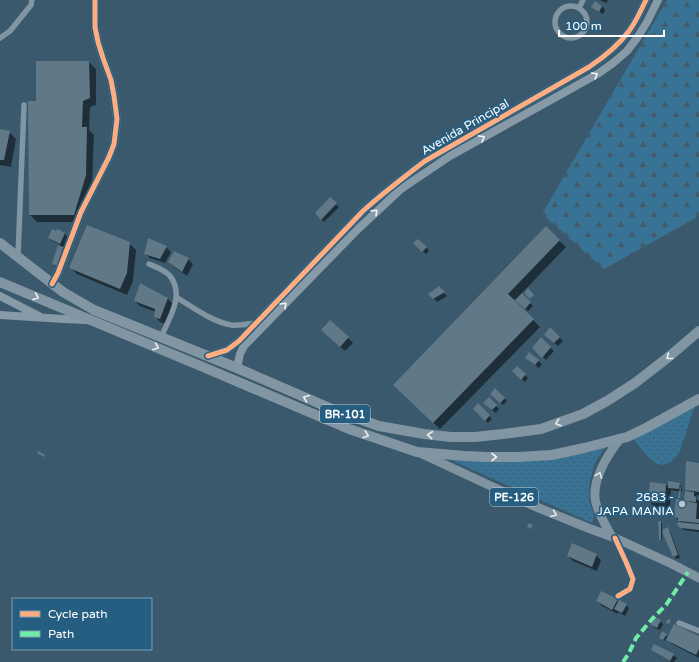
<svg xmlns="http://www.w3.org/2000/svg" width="699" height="662" font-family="'Varela Round',sans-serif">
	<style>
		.grass { fill: url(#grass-dots) }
		.forest { fill: url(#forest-firs) }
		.shadow { fill: #0007 }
		.building { fill: #617886 }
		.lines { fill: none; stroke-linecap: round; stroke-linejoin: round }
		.street { stroke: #8195a2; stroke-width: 5.5 }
		.secondary { stroke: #879aa8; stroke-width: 8 }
		.primary { stroke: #7f94a0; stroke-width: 9 }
		.highway { stroke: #8195a2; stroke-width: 10 }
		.quiet { stroke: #6deda7; stroke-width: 4; stroke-dasharray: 8 4; stroke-linecap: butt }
		.cycleway-casing { stroke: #265e81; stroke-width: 8 }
		.cycleway { stroke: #ffac80; stroke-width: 5 }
		.oneway { stroke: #f3f5f6 }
		.oneway2 { stroke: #eceff1 }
		.oneway3 { stroke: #e5eaec }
		.poi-dot { fill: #bac5cc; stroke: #265e81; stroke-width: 1.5 }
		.labels { text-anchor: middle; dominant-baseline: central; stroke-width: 3.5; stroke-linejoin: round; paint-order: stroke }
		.shield { fill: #265e81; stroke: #becfd9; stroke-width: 1 }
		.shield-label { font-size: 11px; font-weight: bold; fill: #fff }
		.street-label { font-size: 12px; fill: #fff; stroke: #265e81 }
		.poi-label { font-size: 12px; fill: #fff; stroke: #265e81; text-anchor: end }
	</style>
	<defs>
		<pattern id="grass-dots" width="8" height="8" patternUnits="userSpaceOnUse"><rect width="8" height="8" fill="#387396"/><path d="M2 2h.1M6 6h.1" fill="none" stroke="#445c6a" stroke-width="1.8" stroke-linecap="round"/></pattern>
		<pattern id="forest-firs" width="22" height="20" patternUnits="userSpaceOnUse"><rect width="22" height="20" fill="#387396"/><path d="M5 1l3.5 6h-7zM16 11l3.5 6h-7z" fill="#445c6a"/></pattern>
	</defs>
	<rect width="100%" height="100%" fill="#3b596c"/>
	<path class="grass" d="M695,405L680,451C662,480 647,457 634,439Z
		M607,445L594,464L589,487V500L594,515L592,523L444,457L564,455L591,451Z"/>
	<path class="forest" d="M667,0H699V216L604,269L542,214Z"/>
	<path class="shadow" d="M600,0H607L608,1L606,3Z
		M602,6L605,10L603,14L596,10L592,7Z
		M89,62L96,69V105L90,107L89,130L94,135L92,183L80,222H37L30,215L37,102Z
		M0,130L9,132L16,139L11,167L0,165Z
		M330,198L339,207L324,222L316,213Z
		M546,228L566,247L521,294L533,306L528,311L516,299L514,301L540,327L440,429L394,385Z
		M58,230L65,234L68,237L63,248L66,251L56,267L53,264L59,244L52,241L49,238L57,233Z
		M129,243L136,250L133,281L127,295L77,274L70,267Z
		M414,243L426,247L429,251L426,254Z
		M166,247L171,252L165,263L150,258L145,253Z
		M188,259L193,264L187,276L174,267L169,262Z
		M140,284L168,299L173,304L165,324L160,322L155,316L156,312L140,306L135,301Z
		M439,288L447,296L437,302L430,294Z
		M550,329L563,341L558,346L548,338Z
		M328,335L348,338L353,343L345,351Z
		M541,339L554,351L546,360L533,348Z
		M529,354L542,364L539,368L529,361Z
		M517,367L528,378L525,382L513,371Z
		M495,390L507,401L503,405L492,394Z
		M489,399L499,409L496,413L487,406Z
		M478,405L492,419L488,423L474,409Z
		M699,464V495H697L696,499L699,501V532L684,530L678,525L682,524L675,517L688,503L685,500L689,492L686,489Z
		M666,484L669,487L679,484L682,487V492L671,490L670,508L654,507L649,501Z
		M660,522L662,523V541L660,539Z
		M667,528L670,531L680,558L677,559L674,556L662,531Z
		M596,555L601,560L597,571L573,561L568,556Z
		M617,600L626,605L629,608L625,616L618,612V614L602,606L597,601Z
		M660,621L663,624L660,630L655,628L652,625Z
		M666,635L668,637H699V658L672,644L666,638L665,641L660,638Z
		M652,650L673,655L677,658L674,662H671L656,653Z"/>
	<path class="building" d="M595,1L602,6L599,12L591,7Z
		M36,61H89L90,98L83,101L82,127H87L86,175L74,215H29L28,101H36Z
		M0,129L10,131L4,160H0Z
		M330,197L337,203L321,220L315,213Z
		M87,225L130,242L127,273L120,289L69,268Z
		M546,226L560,240L508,294L534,319L433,423L393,385Z
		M52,229L56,231L57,229L65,233L60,244L48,238Z
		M148,238L167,246L160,259L144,254Z
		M418,239L427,247L422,252L413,243Z
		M58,245L63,247L57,266L52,264Z
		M174,251L189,258L182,272L168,262Z
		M140,283L168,298L160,319L154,317L155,309L134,301Z
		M439,286L445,292L433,299L428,294Z
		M528,288L534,295L530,299L524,293Z
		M522,293L531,302L525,309L515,300Z
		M330,320L349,337L340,347L321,330Z
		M550,327L560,337L554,343L544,335Z
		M541,337L551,347L542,358L532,348Z
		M529,352L539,360L535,365L525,358Z
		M517,366L526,374L521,380L512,371Z
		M495,388L505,398L500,403L490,394Z
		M489,397L497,405L492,410L483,403Z
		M478,403L490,415L485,421L473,409Z
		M38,451L45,455L44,457L37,453Z
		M686,461L699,463V492L685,490Z
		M668,481L680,483L679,489L668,488Z
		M650,482L666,484L665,503L648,502Z
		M680,487H681L680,498H678Z
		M685,491L694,492V496L696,497V502L684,501Z
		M676,499L683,500V501L697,503L696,519H699V523L678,521V518L674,517Z
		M658,521H661V540H659Z
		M678,522L699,524V530L680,528L677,525Z
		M529,523L533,525L531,529L527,527Z
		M668,527L678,555L673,557L663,534L662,530Z
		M572,543L597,554L592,567L567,556Z
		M601,591L618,599L612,610L596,601Z
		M619,600L627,604L622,613L614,609Z
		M655,617L661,620L657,628L651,625Z
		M668,619L671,620L669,624L666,623Z
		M674,624L699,636V649L696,655L666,640Z
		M662,631L667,634L663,640L659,638Z
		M654,644L674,654L670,661L651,650Z"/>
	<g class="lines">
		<path class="street" d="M555 22a16 16 0 1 1 32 0a16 16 0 1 1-32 0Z
			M579,8L583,0
			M0,38L10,31L31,5L32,0
			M18,256L24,105
			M149,264C156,267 165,270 170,276C185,295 169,319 161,337
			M176,297C192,307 213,322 231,325C239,326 248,324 256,323
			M615,538L626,562L633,579L630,589L618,596
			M679,623L699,631"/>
		<path class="secondary" d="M52,284L58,273L81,212L109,157L114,144L117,119L114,96L111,80L103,58L98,42L95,27V0
			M0,296L39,316
			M0,315L64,319L87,320
			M208,356L227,350L239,341L363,211C383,193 404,177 425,161L589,67C604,57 618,46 629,31C636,22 641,10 646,0
			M237,368L240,354L244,346L358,229L401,189L450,156L567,91L599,73L613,63L627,51L637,38L647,22L658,0"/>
		<path class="primary" d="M420,453L534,506L588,528L615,538L672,564L699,578
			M612,537C606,526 596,510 595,498C593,478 608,454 620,439"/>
		<path class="highway" d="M0,243L63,292L94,310L237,368L339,412L379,426L424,434L451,437H475L503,434L541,429L583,414L607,401L635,383L671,355L699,331
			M0,282L203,367L349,429L417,452L465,456L486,457H518L552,455L584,448L627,437L646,428L699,399"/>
		<path class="quiet" d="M623,662L629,653L636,638L653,618L666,605L688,572"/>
		<g class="cycleway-casing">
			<path id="cycleway" d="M52,284L58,273L81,212L109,157L114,144L117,119L114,96L111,80L103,58L98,42L95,27V0
				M208,356L227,350L239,341L363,211C383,193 404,177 425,161L589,67C604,57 618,46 629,31C636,22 641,10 646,0
				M615,538L626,562L633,579L630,589L618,596"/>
		</g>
		<use href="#cycleway" class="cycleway"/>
	</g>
	<defs><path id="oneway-chevron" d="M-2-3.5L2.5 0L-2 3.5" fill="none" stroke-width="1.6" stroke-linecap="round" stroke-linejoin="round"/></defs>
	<g class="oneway">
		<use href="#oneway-chevron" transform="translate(595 75) rotate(-31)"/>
		<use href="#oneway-chevron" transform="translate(482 138) rotate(-29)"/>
		<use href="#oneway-chevron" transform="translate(375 212) rotate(-44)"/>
		<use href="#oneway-chevron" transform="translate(284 305) rotate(-46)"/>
	</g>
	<g class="oneway2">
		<use href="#oneway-chevron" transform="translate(36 297) rotate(23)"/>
		<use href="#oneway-chevron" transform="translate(156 347) rotate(23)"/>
		<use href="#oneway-chevron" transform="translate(669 357) rotate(142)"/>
		<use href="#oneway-chevron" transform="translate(306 398) rotate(-157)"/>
		<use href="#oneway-chevron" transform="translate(558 423) rotate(161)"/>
		<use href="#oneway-chevron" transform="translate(366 435) rotate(19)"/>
		<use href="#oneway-chevron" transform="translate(430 435) rotate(-174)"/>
		<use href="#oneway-chevron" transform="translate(494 457)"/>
	</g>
	<g class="oneway3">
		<use href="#oneway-chevron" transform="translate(599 475) rotate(-69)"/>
		<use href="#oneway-chevron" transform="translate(554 514) rotate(22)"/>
	</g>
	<circle class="poi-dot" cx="682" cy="504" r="4"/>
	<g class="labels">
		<g class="shield">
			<rect x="320" y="405" width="50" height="18" rx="3"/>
			<rect x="490" y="488" width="48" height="18" rx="3"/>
		</g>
		<g class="shield-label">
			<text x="345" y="414">BR-101</text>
			<text x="514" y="497">PE-126</text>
		</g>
		<g class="street-label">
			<text transform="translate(465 127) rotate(-30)">Avenida Principal</text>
		</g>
		<g class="poi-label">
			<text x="674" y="497">2683 -<tspan x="674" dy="14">JAPA MANIA</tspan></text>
		</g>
	</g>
	<rect x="12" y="598" width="140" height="52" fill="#265e81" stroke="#7d9eb3"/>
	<rect x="20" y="611" width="20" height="6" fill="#ffac80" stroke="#7d9eb3"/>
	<text x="48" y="618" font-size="12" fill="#ffffff">Cycle path</text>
	<rect x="20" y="631" width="20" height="6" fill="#6deda7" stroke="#7d9eb3"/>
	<text x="48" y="638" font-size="12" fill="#ffffff">Path</text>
	<path d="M559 30v6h105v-6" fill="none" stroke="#ffffff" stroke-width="2"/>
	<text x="565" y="30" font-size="12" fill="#ffffff" stroke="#265e81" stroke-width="3" paint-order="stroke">100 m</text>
</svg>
